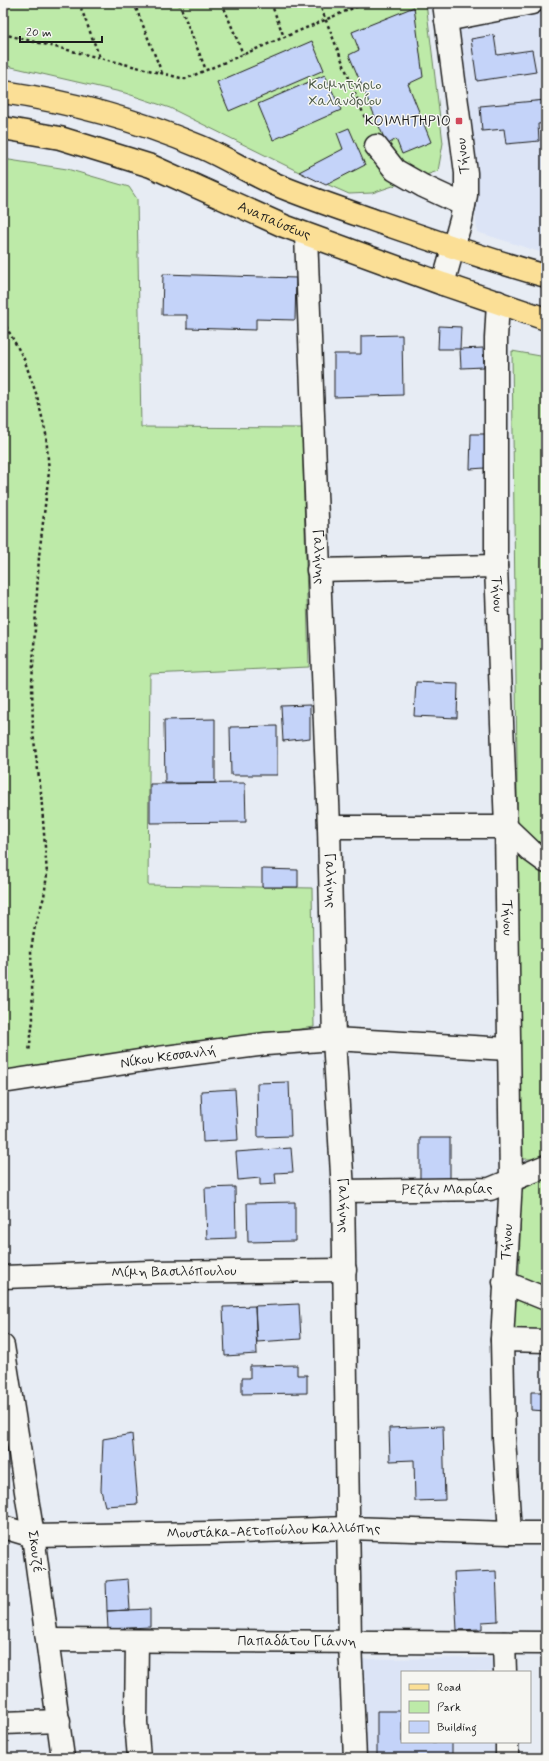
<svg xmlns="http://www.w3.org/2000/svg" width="549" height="1761" font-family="Mynerve,sans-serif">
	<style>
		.built { fill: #dce4f6 }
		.green { fill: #bdeaa8; stroke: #6c8362 }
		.building { fill: #c4d3f9; stroke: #1c1c1c }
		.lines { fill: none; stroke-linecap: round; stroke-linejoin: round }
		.minor-casing { stroke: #1c1c1c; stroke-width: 25 }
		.major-casing { stroke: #1c1c1c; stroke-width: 25 }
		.path { stroke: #1c1c1c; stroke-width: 2.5; stroke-dasharray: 3 3; stroke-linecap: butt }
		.minor { stroke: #f6f6f2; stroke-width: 22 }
		.major { stroke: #fbdf96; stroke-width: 22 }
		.poi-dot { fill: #d1495b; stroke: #f6f6f2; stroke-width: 1.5 }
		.labels { text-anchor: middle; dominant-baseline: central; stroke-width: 3; stroke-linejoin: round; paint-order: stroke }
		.park-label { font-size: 14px; fill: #4c5a46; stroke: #f6f6f2 }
		.poi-label { font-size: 14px; fill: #1c1c1c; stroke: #f6f6f2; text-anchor: end }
		.street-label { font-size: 14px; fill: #1c1c1c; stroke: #f6f6f2 }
	</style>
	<rect width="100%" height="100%" fill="#e7ecf4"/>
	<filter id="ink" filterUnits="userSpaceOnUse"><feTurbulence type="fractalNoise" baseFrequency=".025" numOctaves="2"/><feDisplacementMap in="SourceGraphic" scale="8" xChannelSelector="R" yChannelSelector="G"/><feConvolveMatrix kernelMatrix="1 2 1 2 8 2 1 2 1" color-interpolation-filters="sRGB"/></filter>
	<g filter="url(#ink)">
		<path class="built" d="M455,3H546V254L477,232Z
			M494,1658V1672H402V1742H496V1758H361L358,1659Z"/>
		<path class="green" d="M3,3H426L443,143L438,171L372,193L349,194L299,172L170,108L125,93L3,65Z
			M3,159L67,169L129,187L137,199L141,427L302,428L309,667L150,674L148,885L312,888L314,1027L3,1072Z
			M512,351L546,357V1154L536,1159H523L517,954V764Z
			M546,1177V1289L519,1278L521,1190Z
			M512,1295L546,1309V1332L512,1331Z"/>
		<path class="building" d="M414,7L423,77L408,84L431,142L402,154L396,139L387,145L349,55L359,50L352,32Z
			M494,35L497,55L532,50L536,72L477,81L471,39Z
			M312,41L324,70L229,111L217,82Z
			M325,75L341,110L273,140L258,104Z
			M546,100V123L538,124L539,141L506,144L504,129L482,131L480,106Z
			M349,128L365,165L326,185L299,172L343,149L337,133Z
			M163,274L296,278L295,320L256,319V330L187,328V315H162Z
			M439,326L461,327L460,349H438Z
			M402,335L403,395L334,397V354H361V336Z
			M483,348L484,367L461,368L460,349Z
			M471,434H485V468L470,469Z
			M416,682L458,684L457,718L414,716Z
			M310,705V738L283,741L281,706Z
			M215,719V783H165L164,720Z
			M277,726V775H231L230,727Z
			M245,783L246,822L150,823V784Z
			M262,869L298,870V887H262Z
			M289,1082L291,1136L258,1137L257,1083Z
			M235,1089L238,1140L203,1142L201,1091Z
			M420,1138H450V1178L420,1179Z
			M291,1148L293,1172L275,1173L276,1184L260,1185V1178L238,1180L236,1152Z
			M235,1187L236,1238L207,1239L205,1188Z
			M295,1202V1241L248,1242L247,1203Z
			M299,1304L301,1339L257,1342L255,1306Z
			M255,1306L257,1354L225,1356L223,1307Z
			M297,1365V1375H307V1393L242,1394V1378H250V1366Z
			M531,1392H546V1411L531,1410Z
			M443,1426L445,1500L415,1501L414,1460L390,1461L389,1428Z
			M132,1434L138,1504L105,1506L101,1490L103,1439Z
			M496,1571L498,1621L482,1622V1629L457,1630L454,1573Z
			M128,1579L130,1610L107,1611L106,1581Z
			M150,1609V1627L108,1629L107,1611Z
			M377,1711H402V1742H468H452V1758H377Z"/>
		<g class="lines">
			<g class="minor-casing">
				<g id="minor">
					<path d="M446,20L532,3"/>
					<path d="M376,146L395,170L423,186L464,205"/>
					<path id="s1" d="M306,235L329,827L334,1039L343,1191L350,1642L355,1758"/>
					<path d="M443,284L461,220L466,195V173L444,3"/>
					<path id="s2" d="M498,302L496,338V566L506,827L511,1180L502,1340L504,1438L510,1533"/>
					<path d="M318,570L496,566"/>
					<path d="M329,827H506L531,851L546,862"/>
					<path id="s3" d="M3,1082L158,1058L266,1044L334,1039L508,1049"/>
					<path id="s4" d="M343,1191L490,1189L546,1166"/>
					<path id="s5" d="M3,1277L151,1272L345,1270"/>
					<path d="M504,1282L546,1299"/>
					<path d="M502,1340L546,1341"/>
					<path id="s6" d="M3,1346L33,1536L63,1758"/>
					<path id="s7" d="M3,1527L33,1536L210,1533L348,1528L510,1533H546"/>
					<path id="s8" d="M48,1640L546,1643"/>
					<path d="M137,1641L136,1722L139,1758"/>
					<path d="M504,1643L505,1672"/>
					<path d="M3,1723L59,1721"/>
					<path d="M507,1742V1758"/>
				</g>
			</g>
			<g class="major-casing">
				<g id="major">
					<path d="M3,92C71,102 137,120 201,147C229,159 254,176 282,187C314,200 347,211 379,222C434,241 489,260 546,276"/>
					<path id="s9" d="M3,128L60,138L151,166L284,226L443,284L546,319"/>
				</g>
			</g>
			<path class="path" d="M79,3L100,58
				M134,3L162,73
				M179,3L206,70
				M222,3L243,54
				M271,3L284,37
				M319,3L367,123
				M3,34L185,79L365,3
				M3,321L24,359L37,396L46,434L49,472L39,556L32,683L33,733L41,793L47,874L44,897L35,926L31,950L33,1019L29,1052"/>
			<use href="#minor" class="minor"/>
			<use href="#major" class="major"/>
		</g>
	</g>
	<rect class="poi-dot" x="455" y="117" width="8" height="8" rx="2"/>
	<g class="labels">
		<g class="park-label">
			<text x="345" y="85">Κοιμητήριο<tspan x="345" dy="16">Χαλανδρίου</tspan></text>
		</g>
		<g class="poi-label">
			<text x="451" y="121">ΚΟΙΜΗΤΗΡΙΟ</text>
		</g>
		<g class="street-label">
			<text transform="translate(463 156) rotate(-96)">Τήνου</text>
			<text stroke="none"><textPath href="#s9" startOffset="288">Αναπαύσεως</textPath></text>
			<text stroke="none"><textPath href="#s1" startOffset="322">Γαλήνης</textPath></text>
			<text stroke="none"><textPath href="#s2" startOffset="292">Τήνου</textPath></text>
			<text stroke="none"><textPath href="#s1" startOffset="646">Γαλήνης</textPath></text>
			<text stroke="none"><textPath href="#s2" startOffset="616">Τήνου</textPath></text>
			<text stroke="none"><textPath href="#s3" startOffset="167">Νίκου Κεσσανλή</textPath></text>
			<text stroke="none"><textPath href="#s4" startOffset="104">Ρεζάν Μαρίας</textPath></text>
			<text stroke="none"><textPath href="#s1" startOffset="971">Γαλήνης</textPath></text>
			<text transform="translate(507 1242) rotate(-86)">Τήνου</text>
			<text stroke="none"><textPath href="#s5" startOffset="171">Μίμη Βασιλόπουλου</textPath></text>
			<text stroke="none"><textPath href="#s7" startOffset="272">Μουστάκα-Αετοπούλου Καλλιόπης</textPath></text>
			<text stroke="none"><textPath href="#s6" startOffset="208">Σκουζέ</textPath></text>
			<text stroke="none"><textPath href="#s8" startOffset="249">Παπαδάτου Γιάννη</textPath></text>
		</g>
	</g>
	<rect width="549" height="1761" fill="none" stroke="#f6f6f2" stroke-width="16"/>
	<rect x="8" y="8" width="533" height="1745" fill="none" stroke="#1c1c1c" stroke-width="1.5" filter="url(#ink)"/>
	<rect x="401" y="1671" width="130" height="72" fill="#f6f6f2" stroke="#9f9f9c"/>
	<rect x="409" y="1684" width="20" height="6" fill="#fbdf96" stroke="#9f9f9c"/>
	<text x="437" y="1691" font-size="12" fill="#1c1c1c">Road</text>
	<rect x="409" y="1701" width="20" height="12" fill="#bdeaa8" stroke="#9f9f9c"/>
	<text x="437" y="1711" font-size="12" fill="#1c1c1c">Park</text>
	<rect x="409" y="1721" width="20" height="12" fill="#c4d3f9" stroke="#9f9f9c"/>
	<text x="437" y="1731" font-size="12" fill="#1c1c1c">Building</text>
	<path d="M20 36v6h82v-6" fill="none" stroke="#1c1c1c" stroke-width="2"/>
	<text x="26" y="36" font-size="12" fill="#1c1c1c" stroke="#f6f6f2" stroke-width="3" paint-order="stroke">20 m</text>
</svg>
